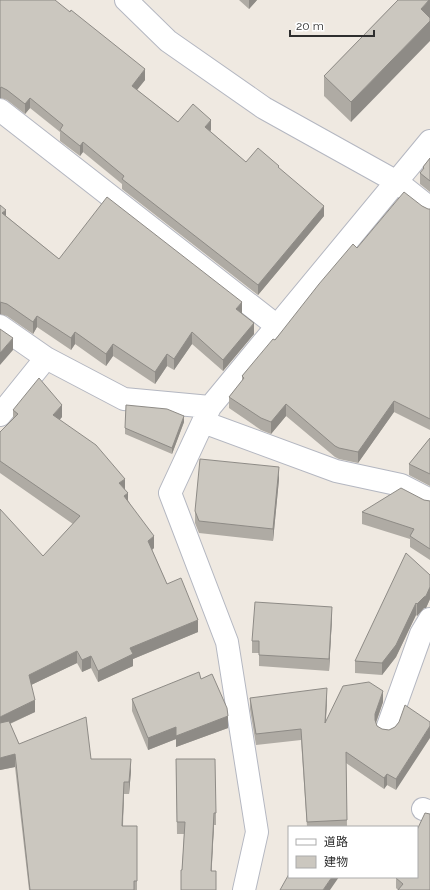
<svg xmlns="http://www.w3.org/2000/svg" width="430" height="890" font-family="Raleway,'Noto Sans JP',sans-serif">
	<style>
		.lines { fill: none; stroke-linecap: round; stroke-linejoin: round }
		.minor-casing { stroke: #b4b7c1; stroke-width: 24 }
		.minor { stroke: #fff; stroke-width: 22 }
		.wall { fill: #afaba4 }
		.shaded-wall { fill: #8e8b86 }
		.building { fill: #cbc7bf; stroke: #8e8b86 }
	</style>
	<rect width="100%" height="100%" fill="#efe9e1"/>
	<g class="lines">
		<g class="minor-casing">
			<path id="minor" d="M126,0L168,41L264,108L397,182L430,208
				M0,110L277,326
				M0,326L46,358L124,399L210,407
				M0,415L46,358
				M203,422L336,471L401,485L430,500
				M387,729L421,634L430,619
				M423,809L430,812
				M244,890L257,832L227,642L170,493L210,407L430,141"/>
		</g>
		<use href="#minor" class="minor"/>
	</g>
	<path class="wall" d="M0,0L145,80L137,90L178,122L211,130L210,131L246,162L279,168L324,216L258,295L122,189V184L83,152L80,156L60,141V132L30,108L25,114L7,100L1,98Z
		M239,0H257L249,9Z
		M398,0L351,122L324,96V76Z
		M430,158V192L420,184V173L423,170V167Z
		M422,206L428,209H430V430L394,412L358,463L339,459L335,457L286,416L271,434L261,430L229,408V397L242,381V376L357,248Z
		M6,216L59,259L242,313L254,334L223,371L192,344L174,370L167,366L155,384L113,356L106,366L75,344L71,350L37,327L33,334L7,316L0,314Z
		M13,410L62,417L59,420L125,490L128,500L154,548L152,550L167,584L198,632L133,659V666L98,682L91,668L82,672L77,663L31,685L35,712L10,724L19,744L91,759L131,771L129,794H124L123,826H137V890H29L15,767L0,770L43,556L73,524L0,473V432L13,418Z
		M184,422L172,454L125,434V428Z
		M430,438V486L409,475V464Z
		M279,479L273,541L199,533L195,523V511Z
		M424,500L430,501V560L410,547V539L362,524V512Z
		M430,575V599L426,608H424L417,616L416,615L396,657L382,675L355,673V661Z
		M332,618L329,671L259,666V653H252V641Z
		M201,679L228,728L176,747V739L148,750L132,711V699Z
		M250,698L327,699L326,721L383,702L376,723L377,726L382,729L389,730L395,727L399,722L396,790L387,785L384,789L346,763L347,827H307L301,740L256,745L250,709Z
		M176,759L216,813V825H214L211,871L182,870L184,834H177Z
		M396,878L430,890H398L396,888Z"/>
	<path class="shaded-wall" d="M249,0H257L249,9Z
		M429,0H430V19L421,9Z
		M430,21V41L351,122V102Z
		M145,69V80L132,96V86Z
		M1,87V98H0V88Z
		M30,98V108L25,114V104Z
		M211,120V130L205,137V127Z
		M83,142V152L80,156V146Z
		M324,206V216L258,295V285Z
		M6,210V221L2,213Z
		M0,302H1V314H0Z
		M242,302V314L236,309Z
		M37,316V327L33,334V322Z
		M254,323V334L223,371V360Z
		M75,332V344L71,350V338Z
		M192,332V344L174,370V359Z
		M13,338V350L0,365V353Z
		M113,344V356L106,366V354Z
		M167,354V366L155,384V372Z
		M394,401V412L358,463V452Z
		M286,404V416L271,434V422Z
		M62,405V417L53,427V415Z
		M184,416V422L172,454V448Z
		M279,467V479L273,541V529Z
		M125,479V490L119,483Z
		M128,493V505L124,496Z
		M154,536V548L148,553V541Z
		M430,587V599L426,608H424L417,616V604Z
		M416,603V615L396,657L382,675V663Z
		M332,607V618L329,671V659Z
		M198,620V632L133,659V666L98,682V671L130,648Z
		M77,651V663L29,686V675Z
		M91,656V668L82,672V660Z
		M327,688V699L325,734V723Z
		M383,691V702L375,725V714Z
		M35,700V712L0,728V717Z
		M228,716V728L176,747V736Z
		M430,726V738L396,790V779Z
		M176,727V739L148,750V738Z
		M15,754V767L0,770V758Z
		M131,759V771L129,794V782Z
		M387,774V785L384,789V778Z
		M124,782V794L122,838V826Z
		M214,813V825L211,883V871Z
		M332,877H339L330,890H323Z"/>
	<path class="building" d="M0,0H55L70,12L71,10L145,69L132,86L178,122L193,104L211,120L205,127L246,162L258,148L279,166L278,167L324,206L258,285L122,179L124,176L83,142L80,146L60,130L63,125L30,98L25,104L7,90L1,87L0,88Z
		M398,0H429L421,9L430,18V21L351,102L324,76Z
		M430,158V181L420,173L424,168L423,167Z
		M404,192L422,206L428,209H430V419L394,401L358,452L339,448L335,446L286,404L271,422L261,418L229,397L244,378L242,376L273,339L275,340L319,284L353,244L357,248Z
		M107,197L242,302L236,309L254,323L223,360L192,332L174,359L167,354L155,372L113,344L106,354L75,332L71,338L37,316L33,322L7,304L0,302V205L6,210L2,213L59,259Z
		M0,329L13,338L0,353Z
		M39,378L62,405L53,415L96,445L125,479L119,483L128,493L124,496L154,536L148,541L167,584L181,578L198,620L130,648L133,654L98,671L91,656L82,660L77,651L29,675L35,700L0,717V509L43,556L80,516L0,461V432L18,414L13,410Z
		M126,405L167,409L184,416L172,448L125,428Z
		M430,438V474L409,464Z
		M200,459L279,467L273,529L199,521L195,511Z
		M401,488L424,500L430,501V549L410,536L414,529L362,512Z
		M406,553L430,575V587L426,596L424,597L417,604L416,603L396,645L382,663L355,661Z
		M255,602L332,607L329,659L259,655V641H252Z
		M199,672L201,679L212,674L227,708L228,716L176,736V727L148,738L132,699Z
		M369,682L383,691L375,714V720L377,726L382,729L389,730L395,727L399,722L405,705L430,722V726L396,779L387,774L384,778L346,752L347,820L307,822L301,729L256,734L250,698L327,688L325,723L343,686Z
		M86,717L91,759H131L129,782H124L122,826H137V881H134V890H30L15,754L0,758V723L9,721L19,744Z
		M176,759H215L216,813H214L211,871H216V890H181V870H182L185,822H177Z
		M425,813L430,814V890H398L403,884L396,878V877H417V830Z
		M289,874V877H332L323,890H280Z"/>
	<rect x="288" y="826" width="130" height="52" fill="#ffffff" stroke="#ababab"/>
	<rect x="296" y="839" width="20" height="6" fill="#ffffff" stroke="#ababab"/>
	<text x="324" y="846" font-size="12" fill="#2e2e2e">道路</text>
	<rect x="296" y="856" width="20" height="12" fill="#cbc7bf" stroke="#ababab"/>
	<text x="324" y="866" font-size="12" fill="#2e2e2e">建物</text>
	<path d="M290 30v6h84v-6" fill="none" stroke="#2e2e2e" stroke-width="2"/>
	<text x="296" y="30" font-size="12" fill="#2e2e2e" stroke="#ffffff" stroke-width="3" paint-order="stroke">20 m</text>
</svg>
